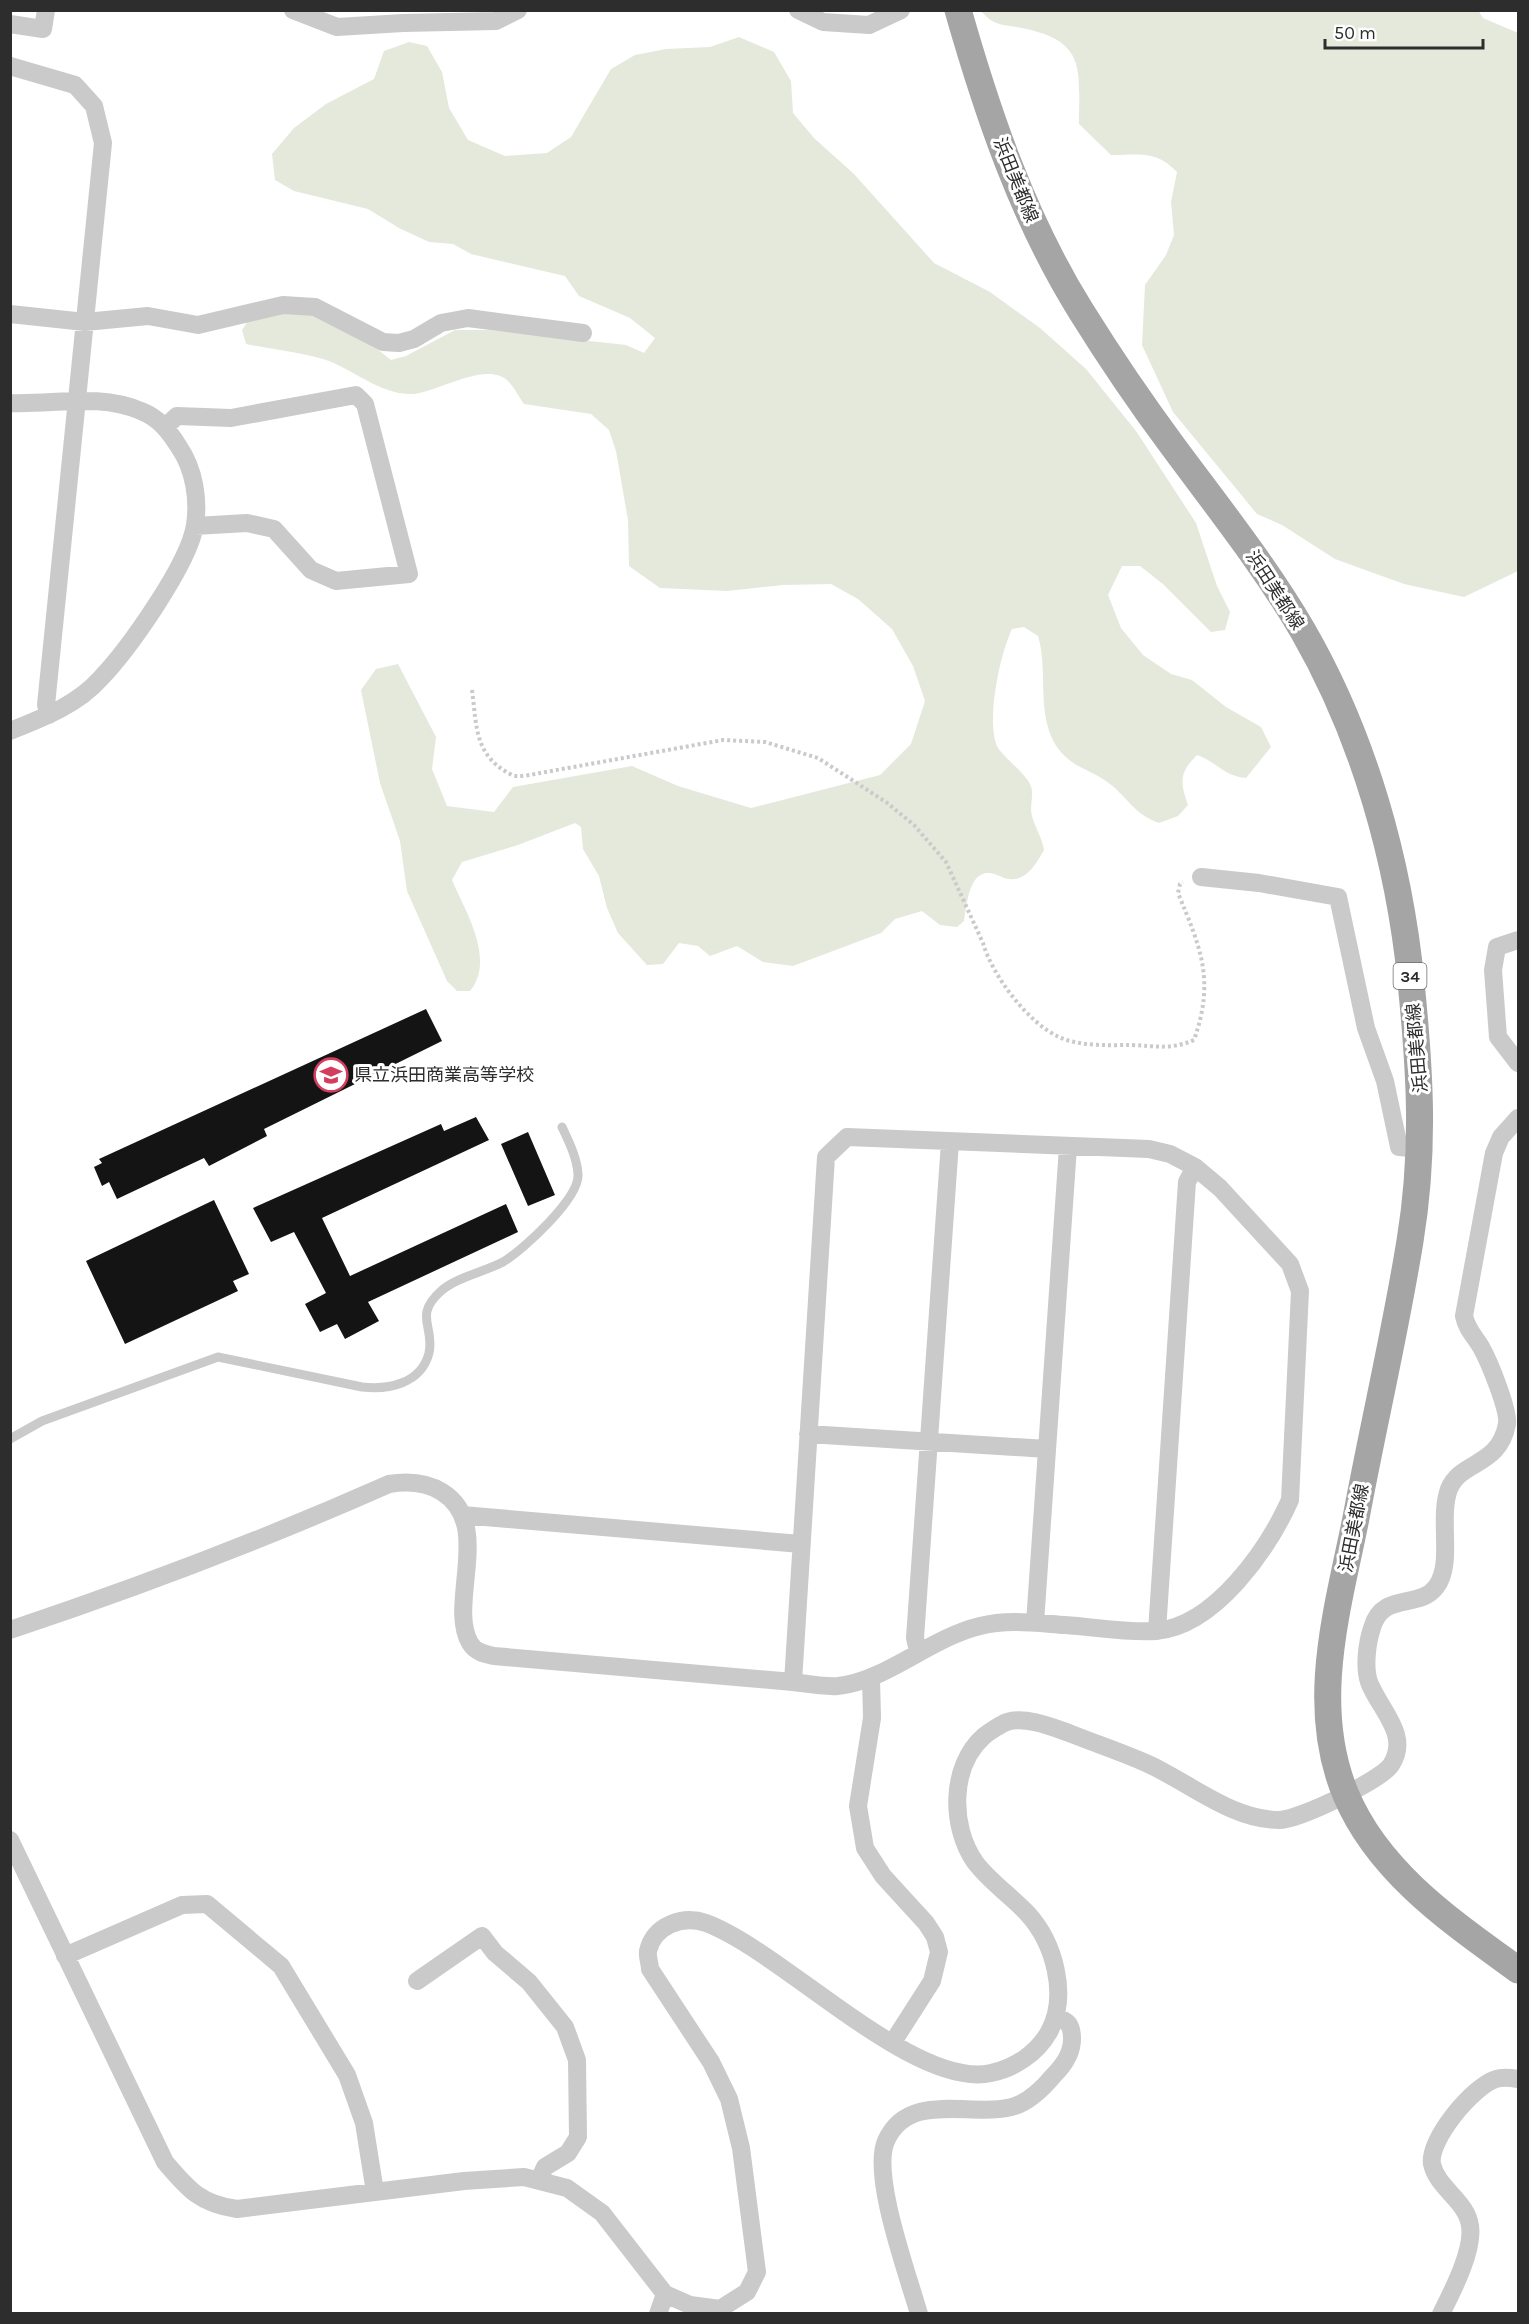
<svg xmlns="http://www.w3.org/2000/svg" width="1529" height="2324" font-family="Karla,'Noto Sans JP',sans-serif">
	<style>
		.green { fill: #e4e9db }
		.building { fill: #141414 }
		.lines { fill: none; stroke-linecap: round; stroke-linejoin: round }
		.path { stroke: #cacaca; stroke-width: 4; stroke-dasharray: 3 3; stroke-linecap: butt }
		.service { stroke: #cacaca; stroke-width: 9 }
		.minor { stroke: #cacaca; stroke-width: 18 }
		.primary { stroke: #a5a5a5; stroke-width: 27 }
		.labels { text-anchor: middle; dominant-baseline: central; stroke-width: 6; stroke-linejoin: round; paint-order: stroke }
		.shield { fill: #fff; stroke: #6c6c6c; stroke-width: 1.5 }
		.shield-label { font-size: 16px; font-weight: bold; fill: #2d2d2d }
		.street-label { font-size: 18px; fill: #2d2d2d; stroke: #fff }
		.poi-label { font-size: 18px; fill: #2d2d2d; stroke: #fff; text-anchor: start }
	</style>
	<rect width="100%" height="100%" fill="#fff"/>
	<path class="green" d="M1478,10L1483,18L1518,33V571L1464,597L1404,584L1335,559L1282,525L1257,514L1173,412L1142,345L1145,285L1166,255L1174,235L1171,202L1177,172C1156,150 1139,155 1111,155L1079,124C1079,69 1087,41 1022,28C1002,24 995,27 981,11Z
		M739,37L774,52L791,81L793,113L814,138L854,174L934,263L990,292L1040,328L1086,369L1136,431L1196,523L1217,586L1230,612L1225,630L1211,632L1163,584L1140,566H1122L1108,595L1121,628L1143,655L1171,674L1192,680L1226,707L1261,727L1271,747L1246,778C1223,776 1219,763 1197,755C1179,773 1180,782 1188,805L1178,816L1159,823C1134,814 1129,799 1110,784C1097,773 1079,769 1067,758C1032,727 1050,675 1038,636L1024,627L1012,629C1000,654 986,720 997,746C1000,754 1023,771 1030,784C1035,794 1029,806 1032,816C1035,828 1042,837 1044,850C1038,860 1031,874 1019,878C1009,881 1005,878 997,875C969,864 967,904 964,921L957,927L940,925L922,911L895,919L881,933L793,966L763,962L737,946L710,956L698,946L679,943L663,964L647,965L618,933L607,908L599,876L583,849L581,827L575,823L518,845L462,862L452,880C465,911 496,959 470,991H457L447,981L407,891L400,841L380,783L361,690L376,669L398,664L436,737L432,769L447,806L494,812L513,787L632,766L678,786L751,808L880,775L911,744L925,701L913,666L892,629L858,599L831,584L783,585L727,591L660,588L629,566L628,520L616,451L609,430L591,414L524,404C519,397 514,387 508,381C486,360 439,392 412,394C380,395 352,368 323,359C298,352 271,349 246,344L242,330L249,319L270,309L318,315L377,349L391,360L406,356L455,330H490L626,345L644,353L655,338L630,318L579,296L565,276L471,254L453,244L429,242L399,228L368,209L294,191L275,180L272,154L294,128L326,104L374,79L384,51L409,42L427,46L442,72L449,108L468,140L505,156L547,153L571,137L611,69L635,55L666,49L710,47Z"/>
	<path class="building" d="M426,1009L442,1041L264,1129L267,1136L209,1166L204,1158L117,1199L109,1182L102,1186L94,1167L102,1163L99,1159Z
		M476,1117L489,1140L322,1218L350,1276L506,1204L518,1232L368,1302L379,1321L345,1339L337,1324L320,1332L305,1304L326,1293L294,1232L271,1242L253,1208L441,1124L444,1131Z
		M528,1132L555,1195L528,1206L501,1144Z
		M214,1200L249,1274L233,1281L238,1291L125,1344L86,1261Z"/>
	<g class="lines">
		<path class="path" d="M472,690C477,727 474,756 512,775C518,778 534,774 540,773L723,740L765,742L818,758L886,802L914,825L946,862L983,943C992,975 1028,1023 1059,1037C1081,1047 1109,1045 1132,1045C1156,1046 1171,1050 1194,1040C1215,980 1201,949 1178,893L1180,884L1183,882"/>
		<path class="service" d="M10,1439L42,1421L218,1357L362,1387C388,1390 421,1384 429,1353C435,1327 413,1316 441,1291C457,1277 484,1272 503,1262C523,1250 580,1198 578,1174C577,1158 569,1142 562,1127"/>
		<path class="minor" d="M293,10L337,27L403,23L496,21L518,10
			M798,10L823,22L869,25L901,10
			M10,24L43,29L46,10
			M10,66L75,85L94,106L103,143L46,705L49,715
			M10,314L85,322L148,316L198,325L283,305L315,307L383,342L399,343L414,339L441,323L468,318L583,333
			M10,403C54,405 99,393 141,411C159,418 169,431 179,447C194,469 199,499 195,525C189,564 128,650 100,679C77,705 42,718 10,731
			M166,426L177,416L231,418L356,395L365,404L409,574L336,581L311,570L274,529L247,523L195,526
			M1201,877L1259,883L1338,897L1366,1028L1385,1081L1399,1147L1421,1149
			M1518,940L1497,947L1493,970L1498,1037L1518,1063
			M808,1434L1047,1449
			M462,1515L801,1544
			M1035,1623L1068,1147
			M10,1630C139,1587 265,1539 389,1484C408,1481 426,1482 442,1492C494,1524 447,1604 470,1643C475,1652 485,1654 494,1656L793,1682C808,1684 824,1687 838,1686C886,1681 930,1638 980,1626C1008,1619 1036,1623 1065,1625C1095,1627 1127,1633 1156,1631C1215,1626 1268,1549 1290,1500L1300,1291L1290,1264L1220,1188L1195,1167L1170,1154L1149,1149L847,1137L826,1157L793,1682
			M1157,1631L1187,1182L1195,1167
			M918,1651L915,1638L950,1142
			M871,1678L872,1718L858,1806L865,1848L883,1876L926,1923L935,1937L939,1952L932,1981L893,2042
			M10,1840L165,2162C188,2189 200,2204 237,2209L464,2181L524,2177L567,2188L602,2213L665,2294L690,2305L720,2309L747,2292L757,2272L741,2148L729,2099L711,2062L650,1969C650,1963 647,1957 648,1951C654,1925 683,1915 706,1923C782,1951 914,2090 991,2073C1015,2068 1037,2053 1049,2032C1069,1995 1054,1942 1027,1913C1011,1896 989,1881 975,1862C950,1826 950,1766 984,1736C989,1732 1001,1724 1007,1722C1025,1716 1052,1727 1069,1733C1094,1743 1121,1752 1146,1763C1187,1781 1231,1820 1279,1820C1299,1820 1381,1780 1391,1765C1411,1735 1379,1709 1369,1682C1364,1667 1367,1643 1372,1628C1382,1591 1419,1610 1436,1587C1454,1564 1438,1519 1449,1489C1461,1460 1499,1467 1507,1424C1509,1410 1489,1361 1481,1347C1474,1335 1467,1330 1464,1316L1494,1153L1501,1137L1518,1118
			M65,1956L182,1905L207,1904L281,1966L347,2075L364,2123L375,2192
			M417,1981L482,1936L495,1953L529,1982L565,2027L577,2060L578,2137L568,2153L545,2167L539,2180
			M658,2314L665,2294
			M919,2314C908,2275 871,2175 886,2141C909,2089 974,2119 1015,2106C1030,2101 1044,2087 1054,2075C1064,2065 1072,2054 1072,2039C1072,2025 1068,2020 1055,2017
			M1441,2314C1452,2292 1474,2250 1470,2226C1467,2201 1437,2188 1432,2164C1428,2140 1473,2086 1496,2079C1502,2077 1512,2078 1518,2079"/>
		<path class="primary" d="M958,10C988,115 1023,218 1081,311C1109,356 1140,402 1172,445C1217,506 1265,566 1303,631C1364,737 1399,861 1411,982C1420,1072 1425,1150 1410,1241C1395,1334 1373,1426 1356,1518C1338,1608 1308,1705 1346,1795C1379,1873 1452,1922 1518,1970"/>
	</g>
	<defs>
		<g id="school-ring" transform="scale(1.725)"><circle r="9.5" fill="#fff" stroke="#d53d5e" stroke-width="1.5"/><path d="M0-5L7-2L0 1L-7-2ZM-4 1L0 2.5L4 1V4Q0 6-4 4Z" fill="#d53d5e"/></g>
	</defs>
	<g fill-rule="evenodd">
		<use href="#school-ring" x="331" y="1075"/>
	</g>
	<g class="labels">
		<rect class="shield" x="1393.5" y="963" width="33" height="26" rx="4.5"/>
		<g class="shield-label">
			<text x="1410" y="976">34</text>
		</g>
		<g class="street-label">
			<text transform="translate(1016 180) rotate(68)">浜田美都線</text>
			<text transform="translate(1275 590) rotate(57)">浜田美都線</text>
			<text transform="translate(1417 1048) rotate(-95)">浜田美都線</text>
			<text transform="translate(1354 1528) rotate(-79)">浜田美都線</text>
		</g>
		<g class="poi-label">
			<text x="354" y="1075">県立浜田商業高等学校</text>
		</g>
	</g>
	<rect width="1529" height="2324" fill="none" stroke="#2d2d2d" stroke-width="24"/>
	<path d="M1325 39v9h158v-9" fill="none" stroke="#2d2d2d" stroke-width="3"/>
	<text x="1334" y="39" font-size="18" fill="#2d2d2d" stroke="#ffffff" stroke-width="4.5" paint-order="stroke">50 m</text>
</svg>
